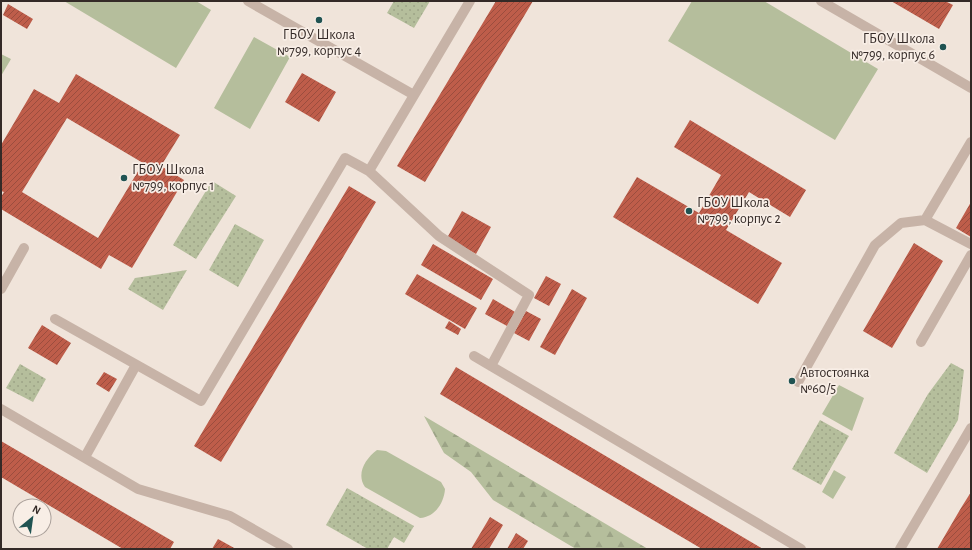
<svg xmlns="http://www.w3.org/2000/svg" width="972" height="550" font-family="'Alegreya Sans',sans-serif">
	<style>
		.grass { fill: url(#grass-dots) }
		.forest { fill: url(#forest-firs) }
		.garden { fill: #b5be9c }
		.building { fill: url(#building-hatch); fill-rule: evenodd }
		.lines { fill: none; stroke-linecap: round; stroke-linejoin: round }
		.lane { stroke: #c7b3a7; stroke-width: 10 }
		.poi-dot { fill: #205352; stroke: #f8eee6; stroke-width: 1.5 }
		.labels { text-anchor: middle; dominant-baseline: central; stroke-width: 3.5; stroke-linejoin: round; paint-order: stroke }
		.poi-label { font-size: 14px; fill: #342a27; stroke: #f8eee6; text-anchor: start }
	</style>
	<defs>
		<pattern id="grass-dots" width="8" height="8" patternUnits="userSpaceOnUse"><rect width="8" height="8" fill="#b5be9c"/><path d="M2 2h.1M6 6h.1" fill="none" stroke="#9ca386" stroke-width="1.8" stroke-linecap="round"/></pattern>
		<pattern id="forest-firs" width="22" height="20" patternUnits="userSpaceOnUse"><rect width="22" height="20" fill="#b5be9c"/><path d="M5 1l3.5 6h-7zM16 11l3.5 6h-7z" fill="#9ca386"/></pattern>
		<pattern id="building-hatch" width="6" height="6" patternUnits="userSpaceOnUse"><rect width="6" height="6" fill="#be5d4a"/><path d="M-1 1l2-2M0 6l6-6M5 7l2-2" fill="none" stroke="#9b4d3e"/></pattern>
	</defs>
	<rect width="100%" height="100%" fill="#f0e4da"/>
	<path class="grass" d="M394,1H430L414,28L387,13Z
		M212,181L236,196L196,259L173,245Z
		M235,224L264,240L238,287L209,270Z
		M187,270L163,310L128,289L135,278Z
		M951,363L964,370L958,420L927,473L894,453L928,394Z
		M20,364L46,379L33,402L6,388Z
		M820,420L849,436L821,485L792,469Z
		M347,488L414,526L404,543L394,537L387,549H368L326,525Z"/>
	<path class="forest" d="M424,416L648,549H576L493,500L471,472L444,453Z"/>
	<path class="garden" d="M64,1H196L211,10L176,68Z
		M692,1H764L878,69L835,140L668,41Z
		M254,37L290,57L250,129L214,108Z
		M1,54L11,59L1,76Z
		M839,385L864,398L852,431L822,414Z
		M377,450L386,451L441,482L445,489C444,503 435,517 420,518L365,487C356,474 365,459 377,450Z
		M834,470L846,477L833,499L822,492Z"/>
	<path class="building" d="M496,1H533L425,182L397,166Z
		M891,1H945L953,5L939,29Z
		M8,4L33,19L27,29L3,15Z
		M302,73L336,92L319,122L285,102Z
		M76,74L180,135L161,166L184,180L132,268L109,255L101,269L1,209V197L4,192L1,191V145L34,89L59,103ZM67,118L143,163L98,238L22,192Z
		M690,120L806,190L790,217L749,192L726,230L782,263L758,304L613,217L637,177L699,213L721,175L674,147Z
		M349,186L376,202L221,462L194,446Z
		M971,202V237L956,228Z
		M462,211L491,227L476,254L447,238Z
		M914,243L943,261L892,348L863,331Z
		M433,244L493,279L481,300L421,265Z
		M417,274L477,308L465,329L405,294Z
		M546,276L561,284L549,306L534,298Z
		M572,289L587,298L555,355L540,347Z
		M493,299L515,312L507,326L485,314Z
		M526,311L541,319L529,341L514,333Z
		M449,321L461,329L458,335L445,328Z
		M42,325L71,343L57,365L28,348Z
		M456,367L668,493L763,549H702L440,394Z
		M104,372L117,379L109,392L96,384Z
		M1,441L174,542L170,549H123L1,477Z
		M971,492V549H937L961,508Z
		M490,517L503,525L489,549H471Z
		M516,533L528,541L523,549H507Z
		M218,539L236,549H212Z"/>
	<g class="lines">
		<path class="lane" d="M248,1L414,95
			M821,1L971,88
			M369,171L439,236L529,295L491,366
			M925,220L971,142
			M1,289L24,248
			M55,319L201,401L345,158L369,171L470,1
			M921,342L971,255
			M474,356L801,549
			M798,382L875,245L901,223L925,220L971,244
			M1,409L138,489L230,516L288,549
			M85,457L136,365
			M900,549L971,428"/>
	</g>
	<g class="poi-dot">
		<circle cx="319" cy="20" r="4"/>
		<circle cx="943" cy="47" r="4"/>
		<circle cx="124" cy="178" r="4"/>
		<circle cx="689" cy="211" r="4"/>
		<circle cx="792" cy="381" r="4"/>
	</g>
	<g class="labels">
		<g class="poi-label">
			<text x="319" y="35" text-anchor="middle">ГБОУ Школа<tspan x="319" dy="16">№799, корпус 4</tspan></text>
			<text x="935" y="39" text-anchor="end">ГБОУ Школа<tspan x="935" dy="16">№799, корпус 6</tspan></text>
			<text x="132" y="170">ГБОУ Школа<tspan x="132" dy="16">№799, корпус 1</tspan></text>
			<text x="697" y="203">ГБОУ Школа<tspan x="697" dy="16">№799, корпус 2</tspan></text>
			<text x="800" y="373">Автостоянка<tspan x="800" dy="16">№60/5</tspan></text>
		</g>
	</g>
	<rect width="972" height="550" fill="none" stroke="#342a27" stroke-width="4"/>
	<g transform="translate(32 518) rotate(29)"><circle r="19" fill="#f8eee6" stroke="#aaa09a"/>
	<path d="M0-3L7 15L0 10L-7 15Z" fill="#205352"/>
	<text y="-6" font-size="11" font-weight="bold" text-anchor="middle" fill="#342a27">N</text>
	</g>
</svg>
